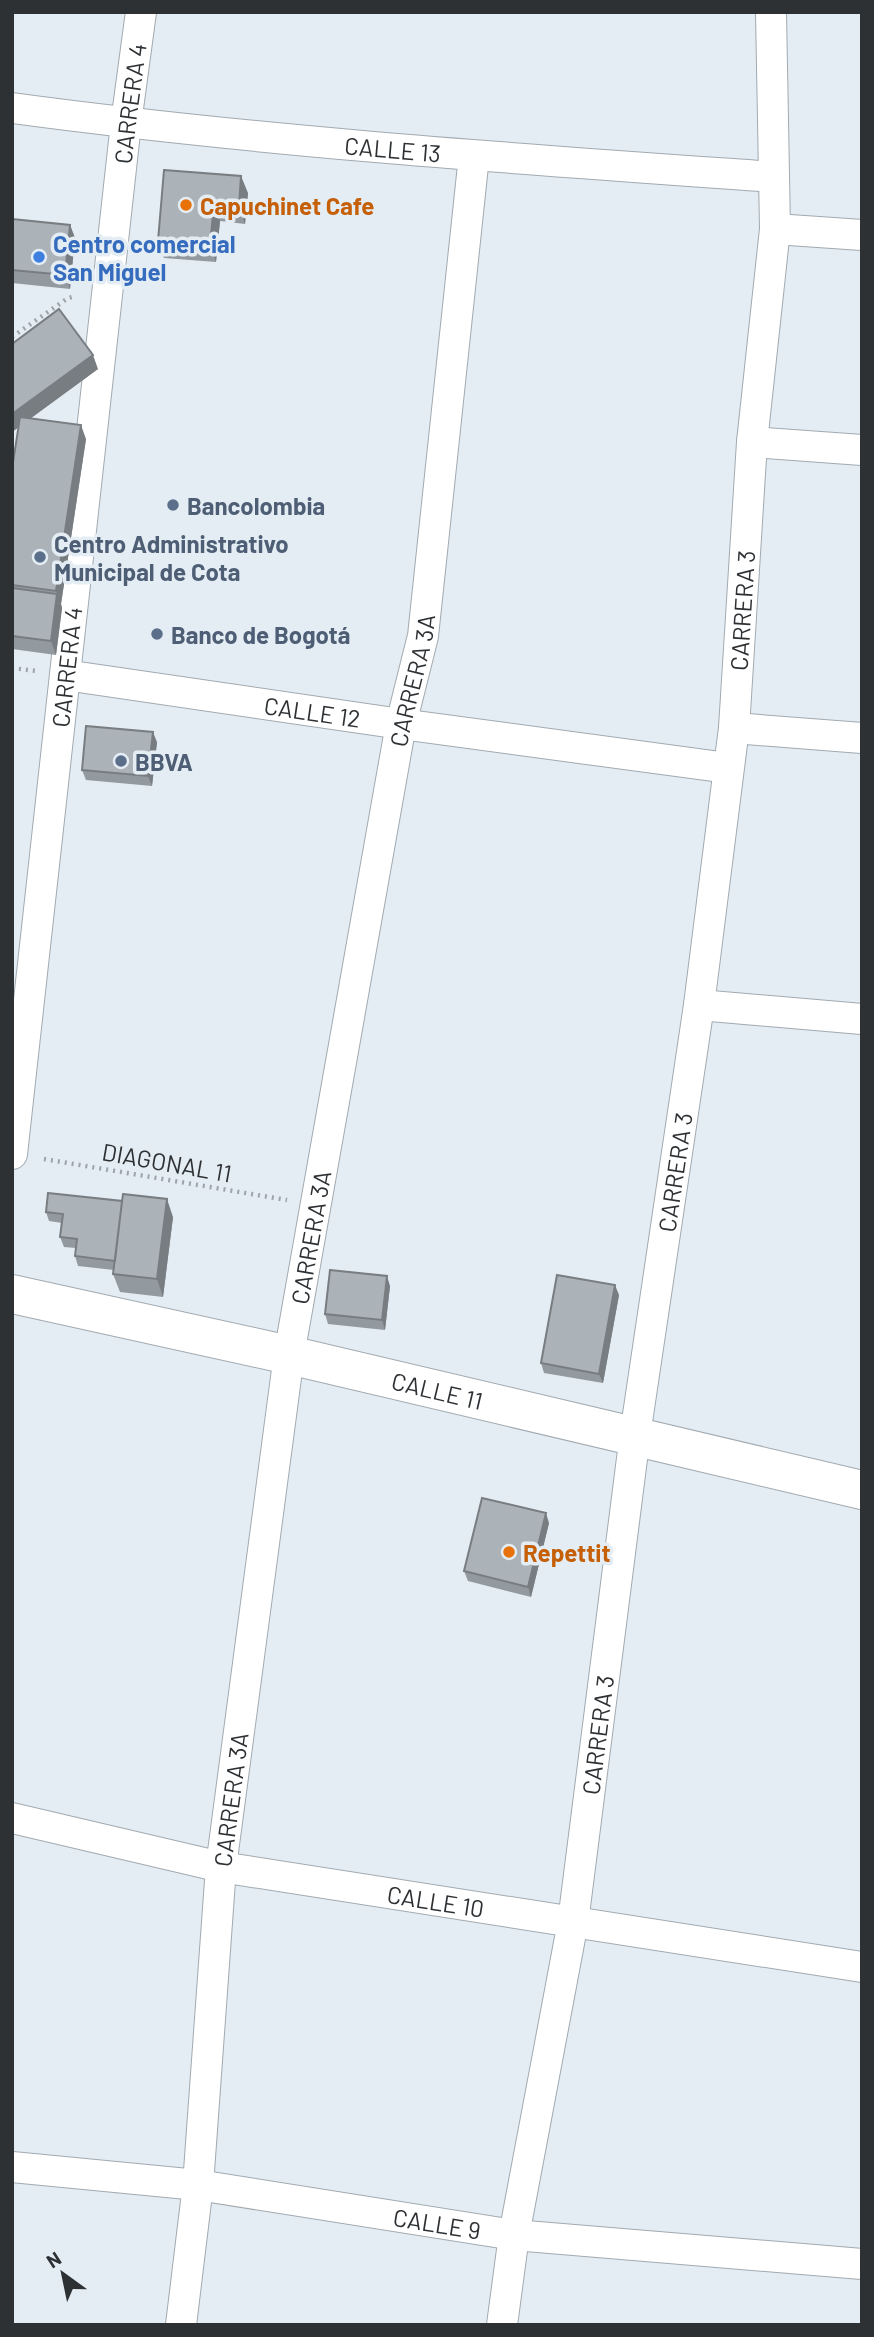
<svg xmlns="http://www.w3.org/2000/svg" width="874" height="2337" font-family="Barlow,sans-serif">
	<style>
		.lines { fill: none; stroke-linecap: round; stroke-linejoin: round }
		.minor-casing { stroke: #a2aab0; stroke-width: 32 }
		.secondary-casing { stroke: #a2aab0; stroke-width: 40 }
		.path { stroke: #9da3a9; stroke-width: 4.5; stroke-dasharray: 2 5; stroke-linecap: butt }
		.minor { stroke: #fff; stroke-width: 30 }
		.secondary { stroke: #fff; stroke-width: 38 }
		.wall { fill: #939a9f }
		.shaded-wall { fill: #787d82 }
		.building { fill: #abb3b9; stroke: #787d82; stroke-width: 2 }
		.food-dot { fill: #e8710a; stroke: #e4edf4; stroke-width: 2.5 }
		.shop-dot { fill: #3f7fe0; stroke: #e4edf4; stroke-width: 2.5 }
		.service-dot { fill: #5c6f8a; stroke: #e4edf4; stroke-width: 2.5 }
		.labels { text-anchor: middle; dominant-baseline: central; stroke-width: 7; stroke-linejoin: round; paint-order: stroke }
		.street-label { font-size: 24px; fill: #2e3134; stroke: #e4edf4 }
		.food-label { font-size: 24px; font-weight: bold; fill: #c56008; stroke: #e4edf4; text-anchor: start }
		.shop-label { font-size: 24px; font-weight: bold; fill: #366cbe; stroke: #e4edf4; text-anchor: start }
		.service-label { font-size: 24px; font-weight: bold; fill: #4e5e75; stroke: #e4edf4; text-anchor: start }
	</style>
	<rect width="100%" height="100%" fill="#e4edf4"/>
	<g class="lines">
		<g class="minor-casing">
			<g id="minor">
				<path id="s1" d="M12,108C265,142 520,159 774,177"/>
				<path d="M775,229L862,235"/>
				<path d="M752,442L862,450"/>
				<path id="s2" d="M65,675L401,724L728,768"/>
				<path d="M734,728L862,738"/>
				<path d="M699,1005L862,1019"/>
				<path id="s3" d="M12,1154L126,123L141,12"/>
				<path id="s4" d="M12,1818L221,1867L862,1967"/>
				<path id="s5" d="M12,2167L198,2185L514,2235L862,2264"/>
				<path id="s6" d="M181,2325L198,2185L221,1867L289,1355L401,724L423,636L474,156"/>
				<path id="s7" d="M502,2325L514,2235L573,1922L635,1435L699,1005L734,728L752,442L775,229L771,12"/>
			</g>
		</g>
		<g class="secondary-casing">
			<g id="secondary">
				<path id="s8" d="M12,1294L289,1355L862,1490"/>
			</g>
		</g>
		<path class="path" d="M12,337L68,298L76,296
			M12,668L36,671
			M44,1159L287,1200"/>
		<use href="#minor" class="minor"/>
		<use href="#secondary" class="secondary"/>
	</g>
	<path class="wall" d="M164,170L248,193L245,224L220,221L216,262L164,258L158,241Z
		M12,219L70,225L75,238L70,289L12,283Z
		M12,344L98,369L31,418L86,439L61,604L62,608L56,655L12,649V469L19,427L12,432Z
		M157,742L152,786L86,780L82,770Z
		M46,1212L173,1217L163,1297L120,1292L113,1274L114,1270L78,1266L75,1256L76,1248L64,1247L60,1237L62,1223L49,1221Z
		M390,1286L385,1330L328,1324L325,1314Z
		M619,1295L603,1383L544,1373L541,1363Z
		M549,1523L531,1597L468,1581L464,1571Z"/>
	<path class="shaded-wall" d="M241,176L248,193L245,224L239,207Z
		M214,204L220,221L216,262L210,245Z
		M70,225L75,238L70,289L65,275Z
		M93,355L98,369L12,432V414Z
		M81,425L86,439L61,604L62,608L56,655L51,641L57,594L56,591Z
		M153,732L157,742L152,786L148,776Z
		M167,1199L173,1217L163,1297L157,1279Z
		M387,1276L390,1286L385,1330L382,1320Z
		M615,1285L619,1295L603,1383L599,1374Z
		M546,1513L549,1523L531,1597L528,1587Z"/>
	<path class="building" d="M164,170L241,176L239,207L214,204L210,245L158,241Z
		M12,219L70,225L65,275L12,270Z
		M59,309L93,355L12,414V344Z
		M20,417L81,425L56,591L12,585V469Z
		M12,588L57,594L51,641L12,636Z
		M86,726L153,732L148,776L82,770Z
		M48,1193L122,1201L115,1261L75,1256L77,1239L60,1237L63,1214L46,1212Z
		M123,1194L167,1199L157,1279L113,1274Z
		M330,1270L387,1276L382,1320L325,1314Z
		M557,1275L615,1285L599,1374L541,1363Z
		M482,1498L546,1513L528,1587L464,1571Z"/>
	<g class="food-dot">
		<circle cx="186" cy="205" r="7"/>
		<circle cx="509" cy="1552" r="7"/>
	</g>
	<circle class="shop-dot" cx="39" cy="257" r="7"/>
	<g class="service-dot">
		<circle cx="173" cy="505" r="7"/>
		<circle cx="40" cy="557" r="7"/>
		<circle cx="157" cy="634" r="7"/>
		<circle cx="121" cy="761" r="7"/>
	</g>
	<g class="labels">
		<g class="street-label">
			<text stroke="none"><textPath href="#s3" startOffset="1057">CARRERA 4</textPath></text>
			<text stroke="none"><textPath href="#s1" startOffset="383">CALLE 13</textPath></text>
			<text stroke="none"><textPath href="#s7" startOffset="1732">CARRERA 3</textPath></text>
			<text stroke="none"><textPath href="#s3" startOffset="490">CARRERA 4</textPath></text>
			<text stroke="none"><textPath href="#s6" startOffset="1662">CARRERA 3A</textPath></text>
			<text stroke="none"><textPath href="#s2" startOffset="250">CALLE 12</textPath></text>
			<text transform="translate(167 1162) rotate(10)">DIAGONAL 11</text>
			<text stroke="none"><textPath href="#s7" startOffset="1166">CARRERA 3</textPath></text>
			<text stroke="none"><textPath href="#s6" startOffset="1096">CARRERA 3A</textPath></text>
			<text stroke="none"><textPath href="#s8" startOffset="436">CALLE 11</textPath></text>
			<text stroke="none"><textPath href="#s7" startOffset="598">CARRERA 3</textPath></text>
			<text stroke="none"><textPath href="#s6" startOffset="528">CARRERA 3A</textPath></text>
			<text stroke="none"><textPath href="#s4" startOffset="432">CALLE 10</textPath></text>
			<text stroke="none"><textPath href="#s5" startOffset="429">CALLE 9</textPath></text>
		</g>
		<g class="food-label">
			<text x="200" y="205">Capuchinet Cafe</text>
			<text x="523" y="1552">Repettit</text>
		</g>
		<g class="shop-label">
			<text x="53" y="243">Centro comercial<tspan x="53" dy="28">San Miguel</tspan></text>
		</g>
		<g class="service-label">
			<text x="187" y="505">Bancolombia</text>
			<text x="54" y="543">Centro Administrativo<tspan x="54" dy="28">Municipal de Cota</tspan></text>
			<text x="171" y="634">Banco de Bogotá</text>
			<text x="135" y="761">BBVA</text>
		</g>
	</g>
	<rect width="874" height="2337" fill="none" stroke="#2e3134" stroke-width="28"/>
	<g transform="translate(63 2274) rotate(327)" stroke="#e4edf4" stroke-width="5" paint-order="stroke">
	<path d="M0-5L12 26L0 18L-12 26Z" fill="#2e3134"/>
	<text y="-10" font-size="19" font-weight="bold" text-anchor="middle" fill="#2e3134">N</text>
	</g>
</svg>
